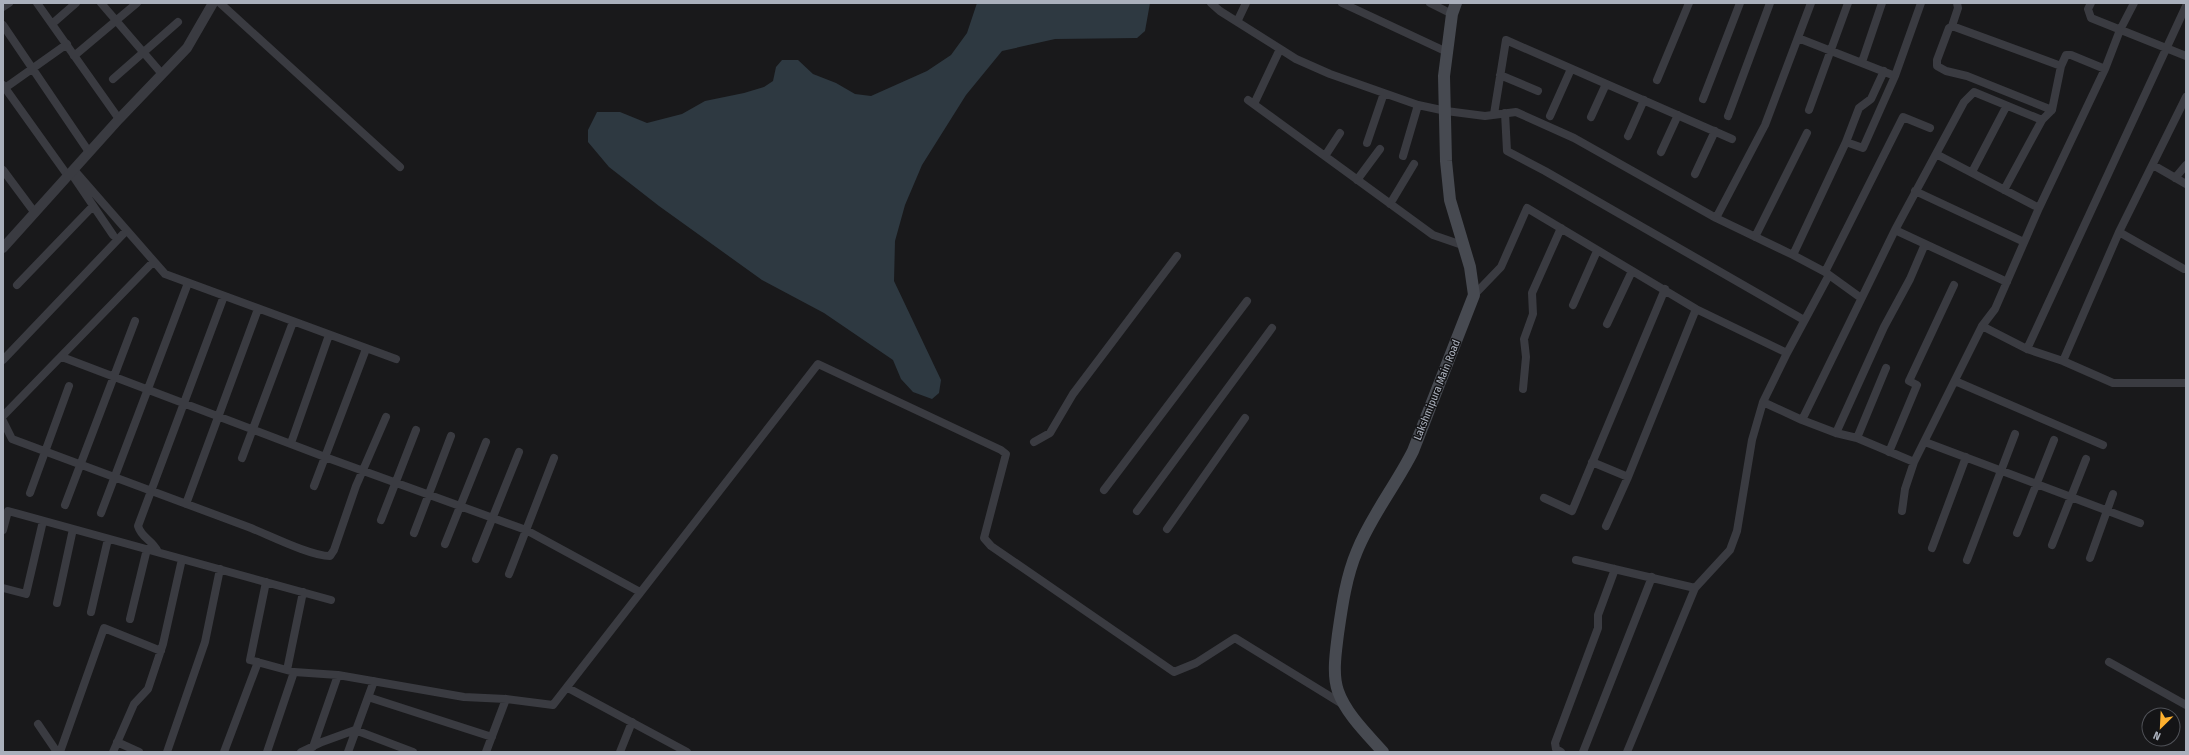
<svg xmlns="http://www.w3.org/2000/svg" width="2189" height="755" font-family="'Fira Sans Condensed',sans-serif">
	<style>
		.water { fill: #2e3941 }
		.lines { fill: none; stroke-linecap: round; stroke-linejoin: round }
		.minor { stroke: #3a3b41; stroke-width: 8 }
		.tertiary { stroke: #3a3b41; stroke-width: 10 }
		.secondary { stroke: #474a51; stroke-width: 12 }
		.labels { text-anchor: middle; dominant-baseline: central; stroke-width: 3; stroke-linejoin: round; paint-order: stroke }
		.street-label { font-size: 11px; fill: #aab0bc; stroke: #141416 }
	</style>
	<rect width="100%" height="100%" fill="#19191b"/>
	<path class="water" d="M977,3H1150L1145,31L1137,38L1055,39L1002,51L966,95L922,165L905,205L895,241L894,281L941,380L939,393L932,399L913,392L901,379L893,360L824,313L762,280L659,206L609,167L588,142V130L597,112H620L647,123L682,114L705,101L744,93L764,87L773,81L776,67L782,60H798L813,74L836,83L855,94L871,96L927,71L951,55L967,33Z"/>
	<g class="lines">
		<path class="minor" d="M37,3L119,119
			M101,3L162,74
			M220,3L400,167
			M1211,3L1220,11L1296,59L1330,74L1418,105L1446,111L1485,116L1516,112L1574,138L1716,218L1793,255L1825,272L1861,298
			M1342,3L1447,52
			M1430,3L1452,14
			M2091,3L2088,9L2091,18L2186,56
			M3,7L9,3
			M1237,22L1246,3
			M52,24L76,3
			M3,25L89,152
			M1952,26L1958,8L1957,3
			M74,56L137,3
			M1862,62L1882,3
			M1500,75L1538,91
			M1895,76L1921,3
			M113,79L178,22
			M1657,80L1689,3
			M3,85L68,176
			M5,88L67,44
			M1703,99L1740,3
			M1248,100L1433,235L1465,246
			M1254,104L1280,49
			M1809,110L1848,3
			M2052,110L1967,76L1946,71L1937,66V60L1949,28L1952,26L2061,66
			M1505,113L1507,151L1545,171L1804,320
			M1494,114L1506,40L1732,139
			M1550,116L1571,69
			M1728,116L1770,3
			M1591,117L1606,84
			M1628,136L1644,100
			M1846,142L1859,108L1871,99L1884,71
			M1367,143L1384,93
			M1661,152L1678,115
			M1936,154L2039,208
			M1325,156L1340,133
			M1403,156L1418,105
			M2153,165L2186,184
			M3,170L35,213
			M74,170L165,274L396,359
			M1972,172L2006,107
			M1695,174L1715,131
			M73,176L113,235
			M2175,178L2186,165
			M1357,180L1380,149
			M2004,190L2042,120L2052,110L2061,66L2066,55H2071L2105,69
			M1915,191L2024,242
			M1390,204L1414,164
			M1716,218L1765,125L1811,3
			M1895,230L2007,282
			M2119,232L2184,269H2186
			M1755,237L1807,133
			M1793,255L1846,142L1863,148L1895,76L1798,38
			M1825,272L1903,117L1930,128
			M17,285L93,206
			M1474,295L1501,267L1527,208L1696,309L1787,353
			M1573,305L1597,251
			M1607,324L1632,271
			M1982,326L1995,309L2039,208L2105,69L2120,30L2134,3
			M2027,349L2186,6
			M62,357L325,457L526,530L640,592
			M3,360L126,231
			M2063,361L2119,232L2186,97
			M1955,381L2103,445
			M1523,389L1526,357L1524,339L1533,314L1532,293L1561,228
			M1763,402L1787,353L1829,275
			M3,416L153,262
			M1802,420L1895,230L1964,102L1974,92L2042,120
			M3,421L12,439C92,469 171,498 251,528C271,536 311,556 330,556L334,550L356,486L386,417
			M1836,433L1884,327L1910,279L1925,244
			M1857,438L1886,368
			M1034,442L1050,433L1073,394L1177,256
			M1925,442L2140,523
			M291,443L329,335
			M1889,452L1917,385L1909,381L1954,285
			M242,458L293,322
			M1592,462L1628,477
			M314,486L366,349
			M1104,490L1247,301
			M30,493L69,386
			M1544,498L1572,511L1665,289
			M186,504L258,309
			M65,505L135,321
			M1137,511L1272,328
			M1902,511L1905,489L1914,462
			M101,513L188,283
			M381,520L416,430
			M1606,526L1628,477L1696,309
			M1167,529L1245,418
			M3,530L8,511L331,600
			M414,533L451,436
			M2017,533L2054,440
			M445,544L486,442
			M2052,545L2086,459
			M1932,548L1966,457
			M158,552C152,539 142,539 138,526L224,296
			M2090,558L2113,494
			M476,559L519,452
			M1576,560L1695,588
			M1967,560L2015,434
			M509,574L554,458
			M266,582L250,660L294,672L338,675L464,697L506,699L553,705L818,364L1001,450L1006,454L984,538L991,546L1174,672L1196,663L1235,638L1344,705
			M3,588L26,594L43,521
			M57,603L73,529
			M91,612L108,539
			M130,619L147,549
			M2109,662L2186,705
			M287,670L303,592
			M568,688L687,752
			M368,697L492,737
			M38,724L57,752
			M117,742L139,752
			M313,747L338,675
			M60,752L104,628L161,651
			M113,752L134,704L148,689L163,644L182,559
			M167,752L205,642L220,569
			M224,752L258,662
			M267,752L294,672
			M301,752L322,742L355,730L413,752
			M348,752L374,681
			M486,752L506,699
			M620,752L632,722
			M1561,752L1556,749L1555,743L1598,628V615L1615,569
			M1583,752L1652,577
			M1627,752L1695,588L1730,550L1737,531L1752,440L1763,402L1802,420L1836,433L1857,438L1914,462L1982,326L2027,349L2063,361L2113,383H2186"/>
		<path class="tertiary" d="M3,248L119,119L187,48L213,3"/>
		<path class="secondary" d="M1383,752C1367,734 1346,714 1338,691C1332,674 1336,651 1338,634C1342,606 1346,577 1357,551C1371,516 1396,485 1413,451L1474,295L1470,267L1450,200L1446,161L1444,76L1452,14L1456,3"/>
	</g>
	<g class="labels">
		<g class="street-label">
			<text transform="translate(1437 390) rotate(-68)">Lakshmipura Main Road</text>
		</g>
	</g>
	<rect width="2189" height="755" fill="none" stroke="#aab0bc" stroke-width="8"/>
	<g transform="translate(2161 727) rotate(204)"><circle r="19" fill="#141416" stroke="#505258"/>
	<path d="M0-3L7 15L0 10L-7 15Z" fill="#feb02e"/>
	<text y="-6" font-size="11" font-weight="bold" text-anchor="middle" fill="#aab0bc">N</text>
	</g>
</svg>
